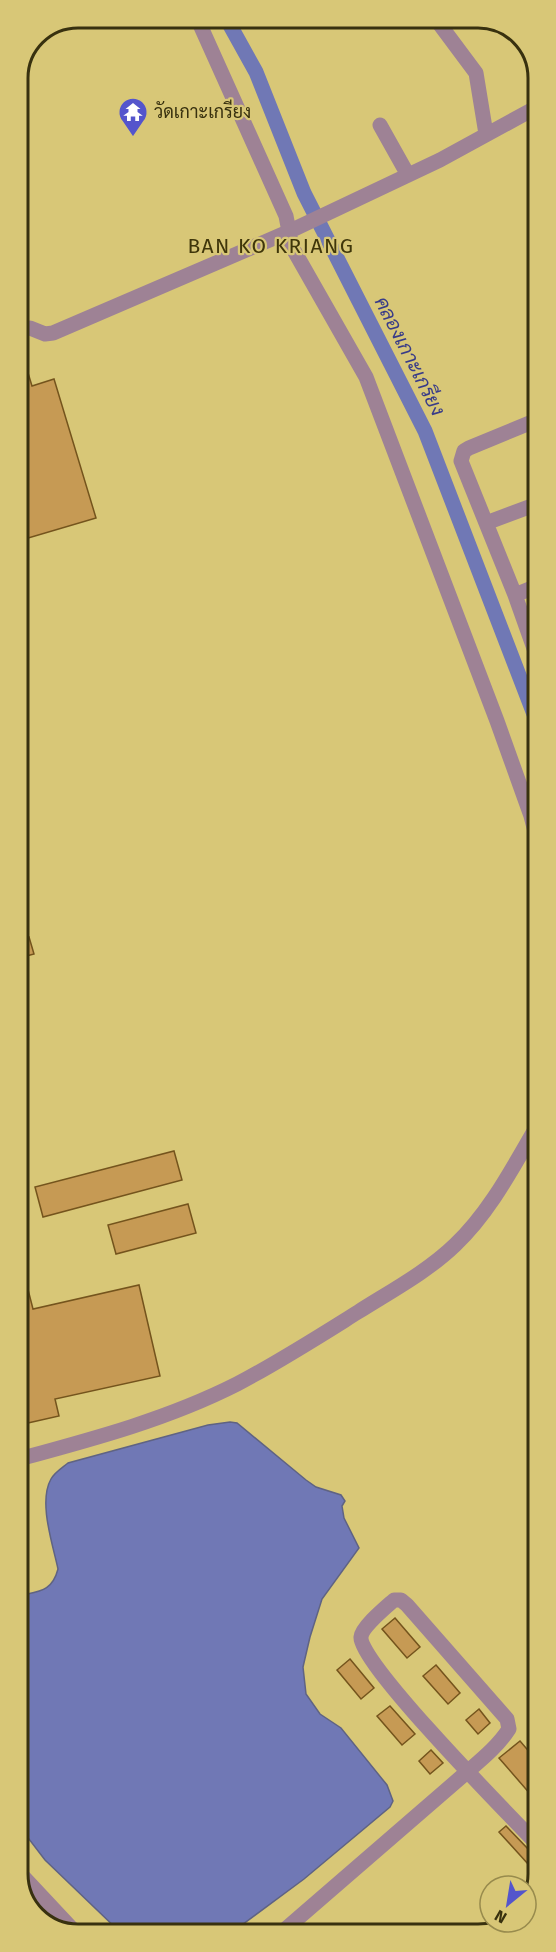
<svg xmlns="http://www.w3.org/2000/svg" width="556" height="1952" font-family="'Fira Sans',Sarabun,sans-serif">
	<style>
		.water { fill: #7078b5; stroke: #5f6383; stroke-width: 1.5 }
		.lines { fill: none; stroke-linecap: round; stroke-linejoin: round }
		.canal { stroke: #7078b5; stroke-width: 15 }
		.building { fill: #c69a54; stroke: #74541d; stroke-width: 1.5 }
		.minor { stroke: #9e8295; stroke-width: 15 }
		.labels { text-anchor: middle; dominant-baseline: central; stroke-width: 4.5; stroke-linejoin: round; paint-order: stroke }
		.poi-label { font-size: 18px; fill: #38310f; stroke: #d8c777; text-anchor: start }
		.water-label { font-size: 20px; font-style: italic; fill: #393c88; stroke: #d8c777 }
		.quarter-label { font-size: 21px; letter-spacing: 1.5px; fill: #3f360a; stroke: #d8c777 }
		.rim { fill: none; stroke: #38310f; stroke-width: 3 }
	</style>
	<rect width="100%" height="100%" fill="#d8c777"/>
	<path class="water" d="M230,1422L237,1423L306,1480L316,1487L341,1495L345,1501L342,1506L344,1518L359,1548L322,1599L310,1637L303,1667L306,1694L320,1714L341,1728L387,1785L393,1801L390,1807L304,1879L231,1933H121L45,1860L19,1826V1596C39,1591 52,1592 58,1569C53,1545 38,1502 51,1479C55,1472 62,1468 68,1463L208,1425Z"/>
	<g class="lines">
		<path class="canal" d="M226,18L256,72L304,193L425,431L537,722"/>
	</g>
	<path class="building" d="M21,350L32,386L54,379L96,518L18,541V351Z
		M29,937L34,954L19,958V940Z
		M174,1151L182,1180L43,1217L35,1187Z
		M188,1204L196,1233L116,1254L108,1225Z
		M23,1270L33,1309L139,1285L160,1376L55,1399L59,1416L19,1425V1329H25L19,1305V1271Z
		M395,1618L420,1647L407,1658L382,1629Z
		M350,1659L374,1688L361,1699L337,1670Z
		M436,1665L460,1693L448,1704L423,1676Z
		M390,1706L415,1734L402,1745L377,1716Z
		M479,1709L490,1723L478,1734L466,1720Z
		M520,1741L538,1762V1803L499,1758Z
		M431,1750L443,1763L430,1774L419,1761Z
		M506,1826L531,1852L538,1854V1875L499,1832Z"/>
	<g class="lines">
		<path class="minor" d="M197,18L286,216L292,247L366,377L497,721L531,816L537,839
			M435,18L476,73L486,134
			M380,125L408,175
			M30,328L45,334L53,333L288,232L440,160L537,107
			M537,420L469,448L464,451L461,461L515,595L537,657
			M486,523L537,504
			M515,595L537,586
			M19,1459C93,1439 168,1419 237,1384C279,1362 318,1337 358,1312C391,1291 427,1272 455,1245C490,1212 513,1167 537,1126
			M19,1872L77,1934
			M281,1933L467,1772C482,1759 498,1746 509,1729L507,1719L407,1605L401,1600H394C385,1608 362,1627 361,1637C358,1662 513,1819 538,1845"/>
	</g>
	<defs>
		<g id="temple-pin" transform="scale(1.5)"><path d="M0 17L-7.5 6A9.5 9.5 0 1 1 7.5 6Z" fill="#5455cc" stroke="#d8c777"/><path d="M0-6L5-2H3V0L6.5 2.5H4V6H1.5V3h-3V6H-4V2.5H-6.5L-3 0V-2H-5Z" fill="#fff"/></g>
	</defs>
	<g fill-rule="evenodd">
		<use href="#temple-pin" x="133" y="112"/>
	</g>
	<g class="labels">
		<g class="poi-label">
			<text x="154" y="112">วัดเกาะเกรียง</text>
		</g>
		<g class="water-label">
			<text transform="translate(410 356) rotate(63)">คลองเกาะเกรียง</text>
		</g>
		<g class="quarter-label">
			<text x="271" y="246">BAN KO KRIANG</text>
		</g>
	</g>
	<path d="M0 0H556V1952H0ZM78 28H478A50 50 0 0 1 528 78V1874A50 50 0 0 1 478 1924H78A50 50 0 0 1 28 1874V78A50 50 0 0 1 78 28Z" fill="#d8c777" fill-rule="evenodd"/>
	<path class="rim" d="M78 28H478A50 50 0 0 1 528 78V1874A50 50 0 0 1 478 1924H78A50 50 0 0 1 28 1874V78A50 50 0 0 1 78 28Z"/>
	<g transform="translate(508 1904) rotate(210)"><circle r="28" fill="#d8c777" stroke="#988b4d" stroke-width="1.5"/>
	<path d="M0-4.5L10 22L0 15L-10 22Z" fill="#5455cc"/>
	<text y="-9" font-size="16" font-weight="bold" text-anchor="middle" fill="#38310f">N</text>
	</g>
</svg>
